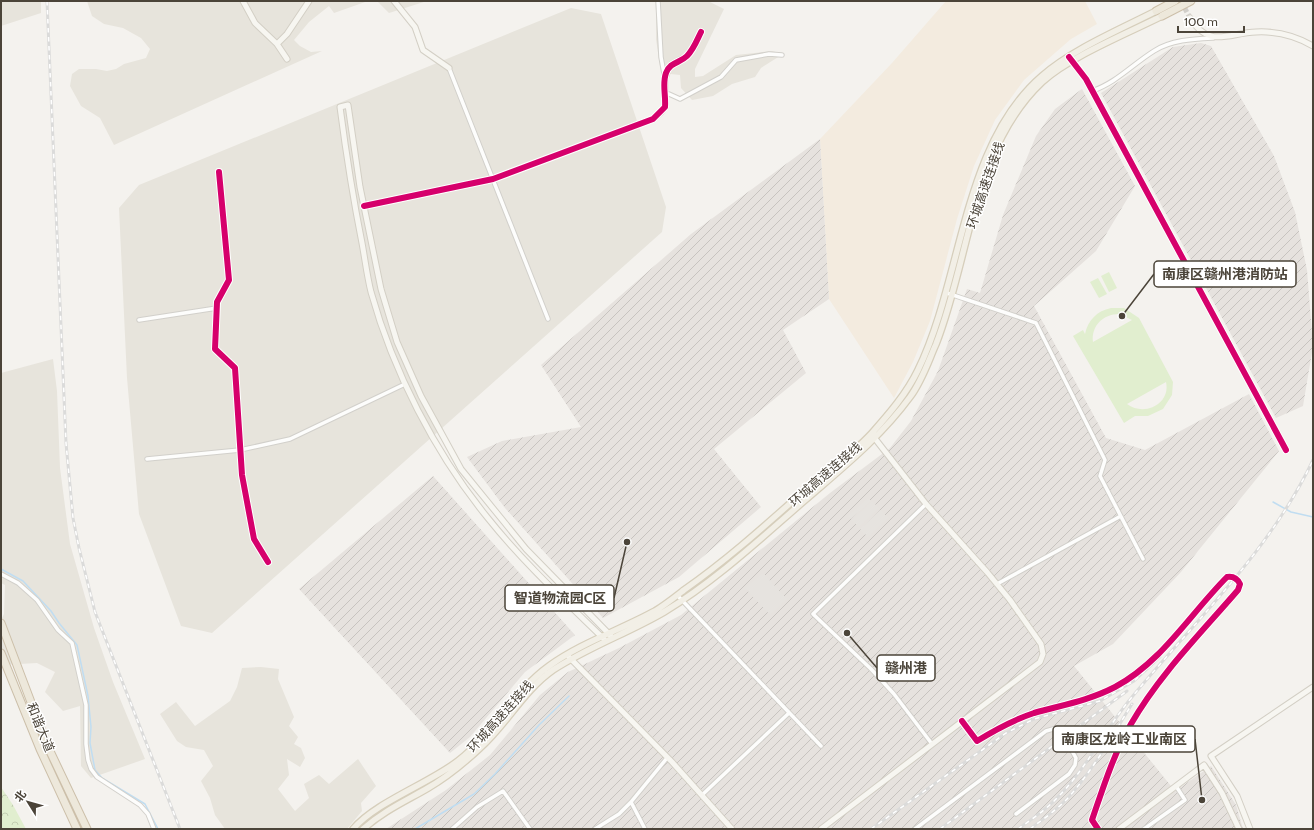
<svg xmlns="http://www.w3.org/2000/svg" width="1314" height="830" font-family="Cabin,'Noto Sans SC',sans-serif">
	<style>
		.residential { fill: #e7e4dc }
		.commercial { fill: #f3ebdf }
		.industrial { fill: url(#industrial-furrows) }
		.forest { fill: url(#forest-crowns) }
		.pitch { fill: #e1eecf; fill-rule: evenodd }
		.parking { fill: #e6e3df }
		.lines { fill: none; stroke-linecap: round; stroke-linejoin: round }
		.stream { stroke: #c0ddf1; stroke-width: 1.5 }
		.secondary-tunnel { stroke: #d2cfca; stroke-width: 5; stroke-dasharray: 5 2.5; stroke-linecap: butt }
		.street-casing { stroke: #d2d0cb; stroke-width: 5.5 }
		.secondary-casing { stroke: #d3cfc5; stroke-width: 7 }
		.primary-casing { stroke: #d6cebb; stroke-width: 8 }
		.highway-casing { stroke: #ccbfa9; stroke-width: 9 }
		.street { stroke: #fdfdfc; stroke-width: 3.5 }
		.secondary { stroke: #f7f6f1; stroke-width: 5 }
		.primary { stroke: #f2efe6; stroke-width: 5.5 }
		.highway { stroke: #ede8db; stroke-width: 7 }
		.rail-casing { stroke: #dbdbda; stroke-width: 3 }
		.rail { stroke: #fff; stroke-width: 1.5; stroke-dasharray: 4.5; stroke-linecap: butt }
		.cycleway-casing { stroke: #fff; stroke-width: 8 }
		.cycleway { stroke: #d6006c; stroke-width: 6 }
		.labels { text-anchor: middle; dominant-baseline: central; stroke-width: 3; stroke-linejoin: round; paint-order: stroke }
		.street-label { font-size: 13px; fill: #4b4439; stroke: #fff }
		.leader { fill: none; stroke: #4b4439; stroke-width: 1.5 }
		.callout-dot { fill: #4b4439; stroke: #fff; stroke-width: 1.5 }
		.callout { fill: #fff; stroke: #4b4439; stroke-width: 1.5 }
		.callout-label { font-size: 14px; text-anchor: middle; font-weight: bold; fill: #4b4439 }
	</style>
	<defs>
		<pattern id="industrial-furrows" width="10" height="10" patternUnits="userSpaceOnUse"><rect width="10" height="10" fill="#e6e2de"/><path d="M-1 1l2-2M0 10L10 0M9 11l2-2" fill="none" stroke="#c7c3bf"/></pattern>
		<pattern id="forest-crowns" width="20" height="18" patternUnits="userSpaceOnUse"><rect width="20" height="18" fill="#e1eecf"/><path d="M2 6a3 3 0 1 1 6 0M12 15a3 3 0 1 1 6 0" fill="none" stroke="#c3cdb2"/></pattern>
	</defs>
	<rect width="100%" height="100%" fill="#f4f2ee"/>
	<path class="residential" d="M1,1H41V13L1,26Z
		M87,1H368L334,13L329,6L309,22L294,40L300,46L311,52L322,51L114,145L100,118L81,106L70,86L72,74L79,69H96L107,71L116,69L124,64L146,58L150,49L141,38L123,28L104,24L92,16Z
		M377,1H427L389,13Z
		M656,1H708L724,9L695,69V77L703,76L736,55L772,51L783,54L761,68L755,77L732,84L713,96L692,100L681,88L680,75L661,73L656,39Z
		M571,8L601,14L666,207L662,232L212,633L181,626L139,514L127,378L119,208L139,185Z
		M53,359L57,391L60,468L70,544L94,628L113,682L145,759L91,778L81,766L80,706L63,711L45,692L55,672L37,663L1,665V620L4,614L5,585L1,583V373Z
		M261,667L279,669L278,679L294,717L289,726L298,737L294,744L301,748L305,758L300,767L287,759L289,775L278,789L295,811L309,798L304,784L319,775L329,784L358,759L376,786L361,803L362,811L347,829H225L215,815L210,798L201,781L213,766L204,750L186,747L177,741L160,714L176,702L195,726L230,701L237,687L242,668Z"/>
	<path class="commercial" d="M946,1H1085L1097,24L1071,39L1024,80L995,120L974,166L957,219L930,321L913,362L894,398L829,299L820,139L892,63Z"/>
	<path class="industrial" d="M1201,43L1211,46L1274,156L1295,212L1307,270L1313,346L1303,406L1276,418L1101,93L1173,47Z
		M1082,89L1135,186L1096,251L1034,306L1106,438L1145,450L1249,394L1279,451L1181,572L1113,644L1074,666L1175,791L1211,766L1236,805L1243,829H386L446,790L490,755L540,695L568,672L619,648L681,615L830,493L890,448L911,421L938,371L967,289L980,293L1003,215L1036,136L1055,109Z
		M820,139L829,299L783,330L806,373L714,449L761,507L679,577L603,618L505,508L467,457L502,441L581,427L541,365L691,234Z
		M433,476L575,635L525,672L470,737L450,753L299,589Z"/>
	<path class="forest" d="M1,787L13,805L26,829H1Z"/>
	<path class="pitch" d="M1109,272L1117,288L1109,292L1101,276Z
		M1098,278L1107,294L1099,298L1090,282Z
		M1111,308H1124L1139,318L1173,382L1172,395L1163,409L1148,416H1135L1124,423L1073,336L1083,330L1085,334C1088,320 1097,311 1111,308ZM1119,314L1132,320L1093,342C1091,326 1103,314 1119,314ZM1166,382C1171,404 1144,417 1127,404Z"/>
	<path class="parking" d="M868,498L871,501L851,519L848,516Z
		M872,501L879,508L859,527L852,520Z
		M880,510L888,518L868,537L860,529Z
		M763,573L787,599L770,615L745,588Z"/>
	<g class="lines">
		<path class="stream" d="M1273,502L1291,512L1313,517
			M1,569L23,581L51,611L59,623L77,645L88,696L91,727L90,743L95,770L102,778L145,804L158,829
			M415,829L474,794L495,774L539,725L569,696"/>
		<path class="secondary-tunnel" d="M1181,1L1190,18"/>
		<g class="street-casing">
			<path id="street" d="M658,1L661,57L665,79
				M449,68L548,319
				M1092,91C1116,83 1133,64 1154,51C1171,40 1193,39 1213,38
				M664,94H669L680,99L721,77L736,60L769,54L782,55
				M219,172L229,280L217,302L215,349L235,368L242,475L254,539L268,562
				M364,206L493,179L628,128
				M947,293L1036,323L1105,460L1100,476L1143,559
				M139,320L217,308
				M147,459L240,450L290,439L405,384
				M926,504L813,614L871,669L894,694L932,744
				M1,574L18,583L37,600L58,630L72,643L86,705V744L88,760L91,769L97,777L140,805L148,814L154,829
				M997,584L1119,517
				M677,595L821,746
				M702,795L789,713
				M452,829L477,807L503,791L530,829
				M595,829L619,814L631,802
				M645,829L631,802L667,758
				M915,829L1046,731L1053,729L1059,732L1068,744L1076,758L1075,765L1069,774L1016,814
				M1144,829L1185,800L1176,786"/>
		</g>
		<g class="secondary-casing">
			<path id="secondary" d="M243,1L255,23L277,44L287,59
				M394,1L415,27L423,50L449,68
				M1190,18C1209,49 1228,33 1256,32C1276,31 1296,36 1313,46
				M277,44L287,34L309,1
				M1070,59L1086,79L1286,450
				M628,128L653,119L661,112L665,107V79L668,70L672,64L687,56L695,46L701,32
				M604,639C564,600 522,561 487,517C435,453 393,371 371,292C367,276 365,259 362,243C353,198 346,153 340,107L348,105L360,187L381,289L397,342L421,396L461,469L526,549L611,636
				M569,657L672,762L732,829
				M962,721L977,741C995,730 1013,720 1034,713C1062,705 1088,701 1115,687C1162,662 1190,614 1227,577C1233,576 1237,578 1240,584L1238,590C1201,633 1159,675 1131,724C1114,753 1103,788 1092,820L1098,829
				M821,829L1040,662L1043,654L1041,644L1010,600L987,572L926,504L873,436
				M1119,829L1204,765L1222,793L1239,829
				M1250,829L1237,796L1211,756L1313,687"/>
		</g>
		<g class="primary-casing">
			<path id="primary" d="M353,829C376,802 428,784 458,761C493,734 513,692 549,666C581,643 620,630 655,611C665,605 675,597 684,590C724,562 759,531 795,499C820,477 849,458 872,433C889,414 907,393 918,370C963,278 962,145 1042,76C1073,49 1119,30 1156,11
				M363,829C385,810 404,802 428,788C447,777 464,763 480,748C507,724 523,691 553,670C588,647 628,633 664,612C715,581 759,540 804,501C842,468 880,438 910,397C922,381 928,362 936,344C970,258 972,148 1042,82C1071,56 1126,34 1162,16"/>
		</g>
		<g class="highway-casing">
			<path id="highway" d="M1156,11L1175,1
				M1162,16L1191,1
				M1,623L48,747L87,829
				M1,653L40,749L77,829"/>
		</g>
		<use href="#street" class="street"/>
		<use href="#secondary" class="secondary"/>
		<use href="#primary" class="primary"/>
		<use href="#highway" class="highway"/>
		<g class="rail-casing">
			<path id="rail" d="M47,1L66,443L73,518L79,548L95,612L180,829
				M871,829L1006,733L1034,719L1100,701L1134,681L1160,657
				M940,829L1127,691
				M1018,829C1032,819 1047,809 1058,797C1087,768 1105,729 1132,697C1195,621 1270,551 1313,460
				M1030,829C1042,820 1055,811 1066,800C1092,772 1112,736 1132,704"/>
		</g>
		<use href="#rail" class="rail"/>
		<g class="cycleway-casing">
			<path id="cycleway" d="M1069,57L1086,79L1286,450
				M219,172L229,280L217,302L215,349L235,368L242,475L254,539L268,562
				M364,206L493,179L653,119L665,107C666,95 662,84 666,73C670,62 680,63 687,56C694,49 697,40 701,32
				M962,721L977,741C995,730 1013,720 1034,713C1062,705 1088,701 1115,687C1162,662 1190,614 1227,577C1233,576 1237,578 1240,584L1238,590C1201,633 1159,675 1131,724C1114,753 1103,788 1092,820L1098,829"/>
		</g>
		<use href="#cycleway" class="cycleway"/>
	</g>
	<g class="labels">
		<g class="street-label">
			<text transform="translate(985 185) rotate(-71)">环城高速连接线</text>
			<text transform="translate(825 474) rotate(-41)">环城高速连接线</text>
			<text transform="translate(500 716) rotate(-48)">环城高速连接线</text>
			<text transform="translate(41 727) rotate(68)">和谐大道</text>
		</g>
	</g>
	<path class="leader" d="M1122 316L1154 274M627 542L614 598M847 633L877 668M1202 800L1195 739"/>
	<g class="callout-dot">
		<circle cx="1122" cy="316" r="4"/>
		<circle cx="627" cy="542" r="4"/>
		<circle cx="847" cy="633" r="4"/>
		<circle cx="1202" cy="800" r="4"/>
	</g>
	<g class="callout">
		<rect x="1154" y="261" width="142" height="26" rx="4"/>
		<rect x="505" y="585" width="109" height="26" rx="4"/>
		<rect x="877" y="655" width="58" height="26" rx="4"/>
		<rect x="1053" y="726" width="142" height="26" rx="4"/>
	</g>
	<g class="callout-label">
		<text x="1225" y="279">南康区赣州港消防站</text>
		<text x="560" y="603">智道物流园C区</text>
		<text x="906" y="673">赣州港</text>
		<text x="1124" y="744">南康区龙岭工业南区</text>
	</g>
	<rect width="1314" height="830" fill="none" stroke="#4b4439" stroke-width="4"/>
	<g transform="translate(28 802) rotate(307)" stroke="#ffffff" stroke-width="3" paint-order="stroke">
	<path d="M0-3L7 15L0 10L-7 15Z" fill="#4b4439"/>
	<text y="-6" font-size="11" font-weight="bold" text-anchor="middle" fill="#4b4439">北</text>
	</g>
	<path d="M1178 26v6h66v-6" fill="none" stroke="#4b4439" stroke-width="2"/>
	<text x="1184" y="26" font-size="12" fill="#4b4439" stroke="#ffffff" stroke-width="3" paint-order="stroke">100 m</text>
</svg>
